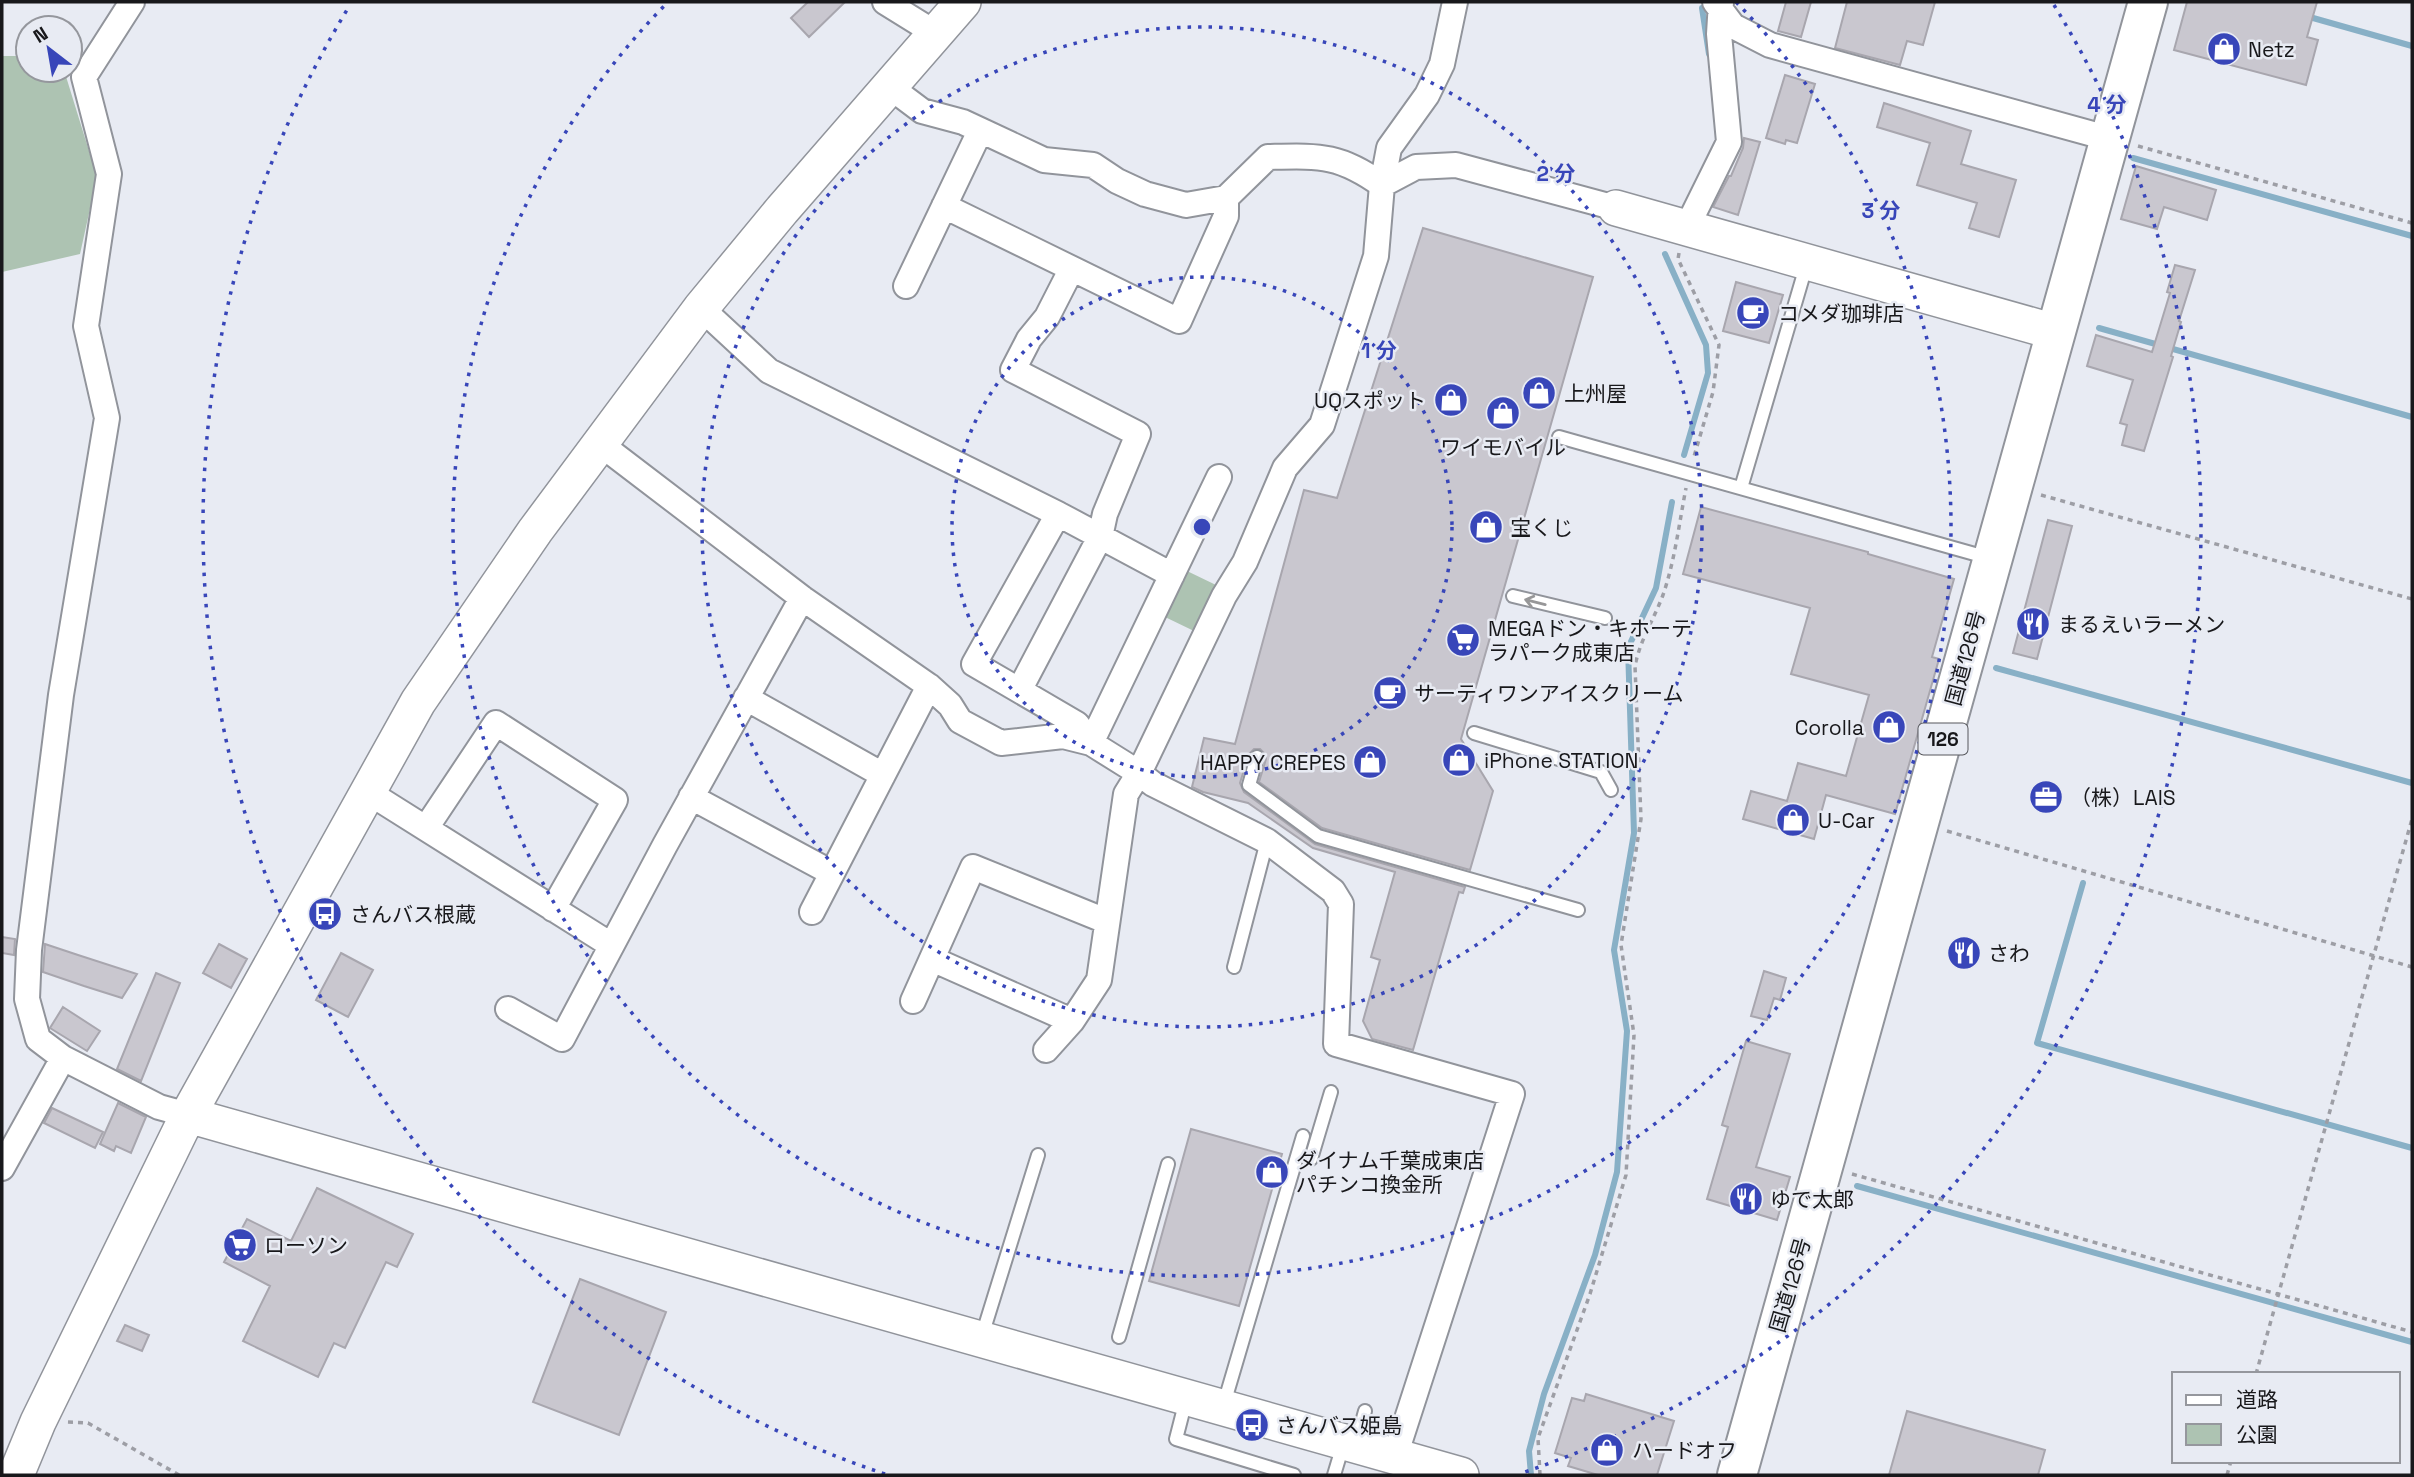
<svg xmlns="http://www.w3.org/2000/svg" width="2414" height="1477" font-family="'Space Grotesk','Noto Sans JP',sans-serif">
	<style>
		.green { fill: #adc3b2 }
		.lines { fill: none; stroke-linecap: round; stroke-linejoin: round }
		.stream { stroke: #88b0c6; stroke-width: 6 }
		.building { fill: #c9c7cf; stroke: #a8a6ae; stroke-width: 2 }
		.lane-casing { stroke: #91949b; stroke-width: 16 }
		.street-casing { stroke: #91949b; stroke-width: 28 }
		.secondary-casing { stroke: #91949b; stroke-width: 38 }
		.highway-casing { stroke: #91949b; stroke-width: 42 }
		.path { stroke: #9d9ea5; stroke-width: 3.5; stroke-dasharray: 5 5; stroke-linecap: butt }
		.lane { stroke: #fff; stroke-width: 12 }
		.street { stroke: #fff; stroke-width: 24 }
		.secondary { stroke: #fff; stroke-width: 35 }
		.highway { stroke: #fff; stroke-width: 38 }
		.oneway { stroke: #979798 }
		.ring { fill: none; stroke: #3846b9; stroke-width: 3.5; stroke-dasharray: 3.5 7 }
		.labels { text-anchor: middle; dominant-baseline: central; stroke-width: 5; stroke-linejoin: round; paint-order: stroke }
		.shield { fill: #e8ebf3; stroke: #56575c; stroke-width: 2 }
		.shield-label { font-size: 19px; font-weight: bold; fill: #18181b }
		.poi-label { font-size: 21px; fill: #18181b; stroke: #e8ebf3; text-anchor: start }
		.street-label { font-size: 21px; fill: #18181b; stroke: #e8ebf3 }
		.centre { fill: #3846b9; stroke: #e8ebf3; stroke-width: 3.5 }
		.ring-label { font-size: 21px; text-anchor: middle; font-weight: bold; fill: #3846b9; stroke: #e8ebf3; stroke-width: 5; stroke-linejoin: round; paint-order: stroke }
	</style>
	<rect width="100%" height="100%" fill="#e8ebf3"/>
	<path class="green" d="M2,56H28V70H64L97,177L80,254L2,272Z
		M1187,571L1216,585L1194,631L1165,617Z"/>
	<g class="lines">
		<path class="stream" d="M1702,8L1709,54
			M2306,16L2412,46
			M2133,158L2412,236
			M1665,254L1706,345L1708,373L1684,455
			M2099,328L2412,417
			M1996,668L2412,783
			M2083,883L2037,1043L2412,1148
			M1857,1186L2412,1342
			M1531,1475L1529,1451L1544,1394L1595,1255L1617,1172L1627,1031L1614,950L1634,833L1628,648L1656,588L1672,502"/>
	</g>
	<path class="building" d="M808,2H845L809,37L791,18Z
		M1786,2H1811L1801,37L1778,31Z
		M1847,2H1935L1923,45L1907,41L1900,65L1835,48Z
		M2187,2H2317L2307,37L2318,40L2306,85L2174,50Z
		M1785,75L1815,84L1797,143L1786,140L1785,144L1766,138Z
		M1884,103L1971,131L1961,164L2016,180L1999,237L1969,228L1977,203L1917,185L1930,143L1877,127Z
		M1744,138L1760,142L1738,215L1713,207L1729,176H1731L1743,148Z
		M2136,166L2216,190L2207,220L2164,207L2157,229L2121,219Z
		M1423,228L1593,277L1461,739L1493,791L1470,870L1322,828L1259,782L1266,759L1265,754L1260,749H1254L1249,754L1240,783L1244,792L1315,844L1465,887L1463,893L1459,892L1413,1050L1372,1039L1363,1021L1380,960L1371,957L1395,872L1313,848L1248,803L1203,792L1192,787L1204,738L1235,744L1304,490L1337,498Z
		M2175,265L2195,270L2179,321L2181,322L2171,356L2173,357L2144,451L2122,445L2127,425L2120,423L2133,380L2087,366L2096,335L2152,352L2170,293L2167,292Z
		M1736,282L1783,295L1769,343L1723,331Z
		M1701,507L1868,552V554L1954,579L1932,657L1939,659L1895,814L1826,795L1814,839L1743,819L1751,791L1787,801L1798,763L1846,776L1869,695L1791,674L1810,608L1683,574Z
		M2048,520L2072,526L2037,659L2013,653Z
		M2,937L15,939L14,955L2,953Z
		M45,944L78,955L137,974L122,998L84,986L43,972Z
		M219,944L247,959L231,988L203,973Z
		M341,953L373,970L348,1017L316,1000Z
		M1764,971L1786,978L1780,1000L1774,998L1767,1020L1751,1016Z
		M156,973L180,983L141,1081L117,1069Z
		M63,1007L100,1031L87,1051L50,1028Z
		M1746,1041L1790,1054L1756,1167L1790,1177L1777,1220L1707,1199L1728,1127L1722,1125Z
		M118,1103L146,1117L131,1153L116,1146L114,1151L100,1144Z
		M52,1108L103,1132L95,1148L44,1123Z
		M1191,1129L1282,1154L1239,1306L1149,1281Z
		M317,1188L413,1234L397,1267L386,1262L345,1348L334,1343L318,1377L243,1341L270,1286L224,1262L247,1219L291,1241Z
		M580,1279L666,1312L619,1435L533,1402Z
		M125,1325L149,1335L142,1351L117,1341Z
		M1586,1394L1674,1421L1657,1475H1598L1568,1466L1571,1458L1555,1453L1572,1398L1584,1401Z
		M1907,1411L2045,1450L2038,1475H1889Z"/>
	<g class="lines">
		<g class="lane-casing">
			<path id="lane" d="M1559,437L1989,558
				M1741,488L1807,263
				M1513,596L1605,618
				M1474,733L1601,772L1611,790
				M1257,757L1249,785L1318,836L1578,910
				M1234,967L1267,841
				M1311,1159L1331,1092
				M1119,1337L1168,1164
				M981,1339L1038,1155
				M1186,1400L1176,1439L1294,1475
				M1223,1407L1303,1136
				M1356,1444L1365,1411
				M1334,1475L1343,1445"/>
		</g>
		<g class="street-casing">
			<path id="street" d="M132,2L84,77L109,174L86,326L107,418L61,695L29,950L27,999L38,1039L63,1058L159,1107L188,1115
				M885,2L935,33
				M1715,2L1733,26L1770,45L2111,139
				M890,87L922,111L963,122L1044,160L1093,165L1117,181L1145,194L1186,205L1226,198
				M1382,185L1416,167L1456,165L1616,208
				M944,206L1179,321L1226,216V198L1268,157C1319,156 1339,154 1382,185
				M1686,229L1729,142L1719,34L1721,2
				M906,286L980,131
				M701,308L769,371L1058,514L1172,575
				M599,443L802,598L929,686L950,705L960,721L1001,743L1063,736L1091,743L1139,773L1126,794L1099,980L1072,1021L1046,1050
				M1058,514L974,664L1077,724L1091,743L1219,477
				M1020,689L1100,537L1105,514L1138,434L1013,370L1029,339L1047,317L1071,270
				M746,698L883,775
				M368,792L611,945
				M691,797L832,873
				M426,828L496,723L615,800L553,909
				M812,912L929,686
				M932,959L1072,1021
				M913,1001L973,867L1106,921
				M508,1009L562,1039L665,845L802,598
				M2,1168L63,1058
				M1395,1456L1512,1094L1336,1044L1341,904L1333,891L1267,841L1153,784L1139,773L1224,596L1245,562L1285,468L1322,425L1376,256L1382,185L1389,148L1427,95L1442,64L1455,2"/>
		</g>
		<g class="secondary-casing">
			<path id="secondary" d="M1616,208L2055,332
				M188,1115L1461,1475
				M16,1475L38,1422L188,1115L418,702L535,531L701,308L782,210L963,2"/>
		</g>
		<g class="highway-casing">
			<path id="highway" d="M1737,1475L2148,2"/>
		</g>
		<path class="path" d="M2138,146L2412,223
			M1679,253L1678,259L1719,345L1713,392L1693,460
			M2041,495L2412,599
			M1947,831L2412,967
			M1852,1174L2412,1332
			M2256,1374L2412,819
			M68,1422L88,1423L179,1475
			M1540,1475L1538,1438L1590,1294L1626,1175L1634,1035L1621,945L1641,819L1635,666C1640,640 1654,619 1663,595C1675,560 1679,524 1686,488
			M2227,1475L2231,1461"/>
		<use href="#lane" class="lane"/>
		<use href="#street" class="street"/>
		<use href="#secondary" class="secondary"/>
		<use href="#highway" class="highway"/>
	</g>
	<defs><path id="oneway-shaft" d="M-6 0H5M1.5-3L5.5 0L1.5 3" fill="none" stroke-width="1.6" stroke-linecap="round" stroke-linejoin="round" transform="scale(1.75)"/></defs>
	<use class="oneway" href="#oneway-shaft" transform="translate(1535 602) rotate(-166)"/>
	<g class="ring">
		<circle cx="1202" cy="527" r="250"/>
		<circle cx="1202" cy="527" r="500"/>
		<path d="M1736 2A749 749 0 1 1 668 2"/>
		<path d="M885 1474A999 999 0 0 1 350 5M2054 5A999 999 0 0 1 1519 1474"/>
	</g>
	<defs>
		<g id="shop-disc" transform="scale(1.75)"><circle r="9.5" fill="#3846b9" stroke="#e8ebf3"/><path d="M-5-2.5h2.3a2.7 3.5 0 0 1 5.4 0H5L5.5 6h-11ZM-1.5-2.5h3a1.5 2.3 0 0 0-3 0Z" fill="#fff"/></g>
		<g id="cafe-disc" transform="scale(1.75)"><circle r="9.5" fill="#3846b9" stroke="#e8ebf3"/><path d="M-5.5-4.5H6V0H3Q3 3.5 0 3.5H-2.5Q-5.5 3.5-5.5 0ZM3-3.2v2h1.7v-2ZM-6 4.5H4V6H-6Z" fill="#fff"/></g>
		<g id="restaurant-disc" transform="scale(1.75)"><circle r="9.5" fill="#3846b9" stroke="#e8ebf3"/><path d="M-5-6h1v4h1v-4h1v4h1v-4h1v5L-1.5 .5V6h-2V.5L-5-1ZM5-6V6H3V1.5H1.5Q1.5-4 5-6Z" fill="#fff"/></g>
		<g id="supermarket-disc" transform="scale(1.75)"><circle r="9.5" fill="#3846b9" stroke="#e8ebf3"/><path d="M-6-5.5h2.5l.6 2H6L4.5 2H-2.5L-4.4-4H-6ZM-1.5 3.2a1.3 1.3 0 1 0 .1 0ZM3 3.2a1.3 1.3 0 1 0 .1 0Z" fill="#fff"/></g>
		<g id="office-disc" transform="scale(1.75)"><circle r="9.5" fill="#3846b9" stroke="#e8ebf3"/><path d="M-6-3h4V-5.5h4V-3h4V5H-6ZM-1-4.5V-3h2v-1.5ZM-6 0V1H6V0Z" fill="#fff"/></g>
		<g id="bus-disc" transform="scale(1.75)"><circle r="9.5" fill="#3846b9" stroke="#e8ebf3"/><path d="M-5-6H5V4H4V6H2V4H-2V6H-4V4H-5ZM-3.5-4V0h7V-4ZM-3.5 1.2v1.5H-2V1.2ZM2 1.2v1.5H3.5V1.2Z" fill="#fff"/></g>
	</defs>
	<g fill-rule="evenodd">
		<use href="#shop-disc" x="2224" y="49"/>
		<use href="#cafe-disc" x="1753" y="313"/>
		<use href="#shop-disc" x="1539" y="393"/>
		<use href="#shop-disc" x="1451" y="400"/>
		<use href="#shop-disc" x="1503" y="413"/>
		<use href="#shop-disc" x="1486" y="527"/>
		<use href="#restaurant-disc" x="2033" y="624"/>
		<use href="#supermarket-disc" x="1463" y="640"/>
		<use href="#cafe-disc" x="1390" y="693"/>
		<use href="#shop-disc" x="1889" y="727"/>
		<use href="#shop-disc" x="1459" y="760"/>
		<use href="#shop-disc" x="1370" y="762"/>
		<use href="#office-disc" x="2046" y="797"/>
		<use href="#shop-disc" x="1793" y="820"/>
		<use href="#bus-disc" x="325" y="914"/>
		<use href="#restaurant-disc" x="1964" y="953"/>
		<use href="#shop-disc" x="1272" y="1172"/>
		<use href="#restaurant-disc" x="1746" y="1199"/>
		<use href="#supermarket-disc" x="240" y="1245"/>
		<use href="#bus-disc" x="1252" y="1425"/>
		<use href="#shop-disc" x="1607" y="1450"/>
	</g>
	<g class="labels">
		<rect class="shield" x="1918.5" y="723.5" width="49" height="31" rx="5"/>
		<g class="shield-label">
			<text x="1943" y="739">126</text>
		</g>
		<g class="poi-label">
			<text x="2248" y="49">Netz</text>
			<text x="1778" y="313">コメダ珈琲店</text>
			<text x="1564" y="393">上州屋</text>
			<text x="1426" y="400" text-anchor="end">UQスポット</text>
			<text x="1503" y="447" text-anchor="middle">ワイモバイル</text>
			<text x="1510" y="527">宝くじ</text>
			<text x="2058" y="624">まるえいラーメン</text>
			<text x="1488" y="628">MEGAドン・キホーテ<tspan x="1488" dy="24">ラパーク成東店</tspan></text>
			<text x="1414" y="693">サーティワンアイスクリーム</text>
			<text x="1864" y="727" text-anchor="end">Corolla</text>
			<text x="1484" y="760">iPhone STATION</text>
			<text x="1346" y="762" text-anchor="end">HAPPY CREPES</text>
			<text x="2070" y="797">（株）LAIS</text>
			<text x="1818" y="820">U-Car</text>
			<text x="350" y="914">さんバス根蔵</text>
			<text x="1988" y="953">さわ</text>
			<text x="1296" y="1160">ダイナム千葉成東店<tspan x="1296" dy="24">パチンコ換金所</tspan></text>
			<text x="1770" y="1199">ゆで太郎</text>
			<text x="264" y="1245">ローソン</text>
			<text x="1276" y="1425">さんバス姫島</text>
			<text x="1632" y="1450">ハードオフ</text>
		</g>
		<g class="street-label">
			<text transform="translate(1965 658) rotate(-75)">国道126号</text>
			<text transform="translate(1790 1285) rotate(-74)">国道126号</text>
		</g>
	</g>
	<circle cx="1202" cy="527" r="10" class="centre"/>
	<g class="ring-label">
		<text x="2107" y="112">4 分</text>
		<text x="1556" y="181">2 分</text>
		<text x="1881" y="218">3 分</text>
		<text x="1379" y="358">1 分</text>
	</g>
	<rect width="2414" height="1477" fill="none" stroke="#18181b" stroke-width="7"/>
	<rect x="2172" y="1372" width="228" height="91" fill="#e8ebf3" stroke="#95979d" stroke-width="2"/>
	<rect x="2186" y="1395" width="35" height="10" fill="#ffffff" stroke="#95979d" stroke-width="2"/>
	<text x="2236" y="1407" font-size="21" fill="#18181b">道路</text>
	<rect x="2186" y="1424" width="35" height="21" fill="#adc3b2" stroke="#95979d" stroke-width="2"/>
	<text x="2236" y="1442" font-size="21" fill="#18181b">公園</text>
	<g transform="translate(49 49) rotate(329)"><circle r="33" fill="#e8ebf3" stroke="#95979d" stroke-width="2"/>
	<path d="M0-5L12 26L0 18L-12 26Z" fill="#3846b9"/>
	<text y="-10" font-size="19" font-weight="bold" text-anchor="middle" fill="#18181b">N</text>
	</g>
</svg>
